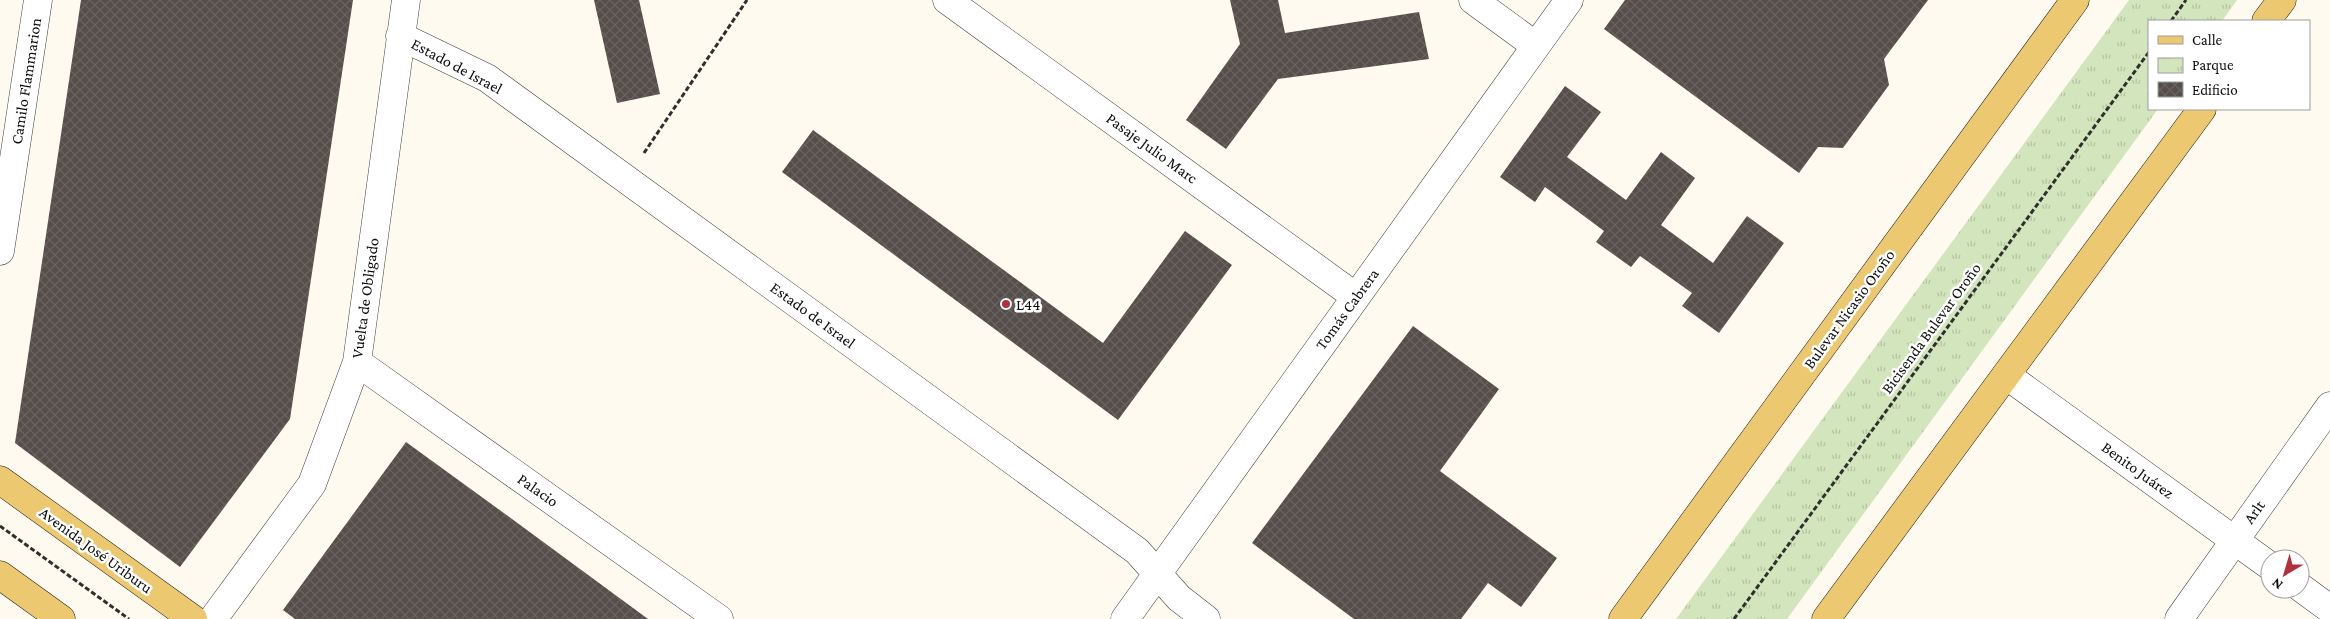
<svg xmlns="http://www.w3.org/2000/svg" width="2330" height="619" font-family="'Crimson Pro',serif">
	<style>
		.park { fill: url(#park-tufts) }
		.building { fill: url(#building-cross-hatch) }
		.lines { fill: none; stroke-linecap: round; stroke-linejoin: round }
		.minor-casing { stroke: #404040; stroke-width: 29 }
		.major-casing { stroke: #1e1e1e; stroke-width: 29 }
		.path { stroke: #2f2f2f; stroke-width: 3; stroke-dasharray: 5 2.5; stroke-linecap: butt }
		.minor { stroke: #fff; stroke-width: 28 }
		.major { stroke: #ecc870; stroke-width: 28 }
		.poi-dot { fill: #b1323e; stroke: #fff; stroke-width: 2 }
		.labels { text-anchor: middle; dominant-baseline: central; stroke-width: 5; stroke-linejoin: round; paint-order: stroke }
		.street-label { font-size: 16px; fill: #0d0d0d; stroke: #fff }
		.poi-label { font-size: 16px; fill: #0d0d0d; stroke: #fff; text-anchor: start }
	</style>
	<defs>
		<pattern id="park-tufts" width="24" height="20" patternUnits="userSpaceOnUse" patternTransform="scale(1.25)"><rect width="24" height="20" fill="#d3e5bc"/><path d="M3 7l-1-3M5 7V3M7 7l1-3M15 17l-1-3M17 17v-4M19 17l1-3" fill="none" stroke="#b4c3a0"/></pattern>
		<pattern id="building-cross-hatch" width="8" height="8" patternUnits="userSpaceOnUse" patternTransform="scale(1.25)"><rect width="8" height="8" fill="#554e4b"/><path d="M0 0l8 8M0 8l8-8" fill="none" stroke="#686360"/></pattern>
	</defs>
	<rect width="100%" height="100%" fill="#fefaef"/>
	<path class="park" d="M2129,0H2237L2222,21H2149V109H2158L1787,619H1676Z"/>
	<path class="building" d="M81,0H353L290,419L180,567L15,443Z
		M594,0H639L660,94L617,103Z
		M1230,0H1278L1285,33L1419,12L1429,59L1278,79L1226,149L1186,120L1240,44Z
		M1625,0H1928L1884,59L1889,85L1843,148L1818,147L1799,173L1604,29Z
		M1565,86L1601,112L1567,157L1626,200L1661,152L1695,178L1661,225L1713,263L1747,216L1784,243L1719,333L1682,306L1692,293L1640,256L1631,267L1596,242L1604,231L1545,187L1535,202L1500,177Z
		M813,130L1103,343L1185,231L1232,265L1118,420L782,172Z
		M1413,326L1499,389L1440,471L1557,558L1521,607L1488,583L1461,619H1354L1252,543Z
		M406,442L512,519L648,619H295L283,610Z"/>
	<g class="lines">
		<g class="minor-casing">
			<path id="minor" d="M947,0L1356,297
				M1473,0L1536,46
				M400,36L487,78L1137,551L1179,598L1206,619
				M0,251L38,0
				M357,362L719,619
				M2006,375L2270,566
				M2300,587L2330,609
				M213,619L312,484L357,362L406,0
				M1125,619L1569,0
				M2179,619L2330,406"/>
		</g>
		<g class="major-casing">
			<path id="major" d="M2266,21L2282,0
				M0,480L193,619
				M0,575L61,619
				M1623,619L2075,0
				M1826,619L2202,109"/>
		</g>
		<path class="path" d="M2171,21L2186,0
			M644,153L747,0
			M0,526L129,619
			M1734,619L2149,52"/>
		<use href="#minor" class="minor"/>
		<use href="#major" class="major"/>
	</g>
	<circle class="poi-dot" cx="1006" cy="304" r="5"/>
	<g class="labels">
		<g class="street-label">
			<text transform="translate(457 66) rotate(28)">Estado de Israel</text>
			<text transform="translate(26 81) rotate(-81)">Camilo Flammarion</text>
			<text transform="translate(1152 148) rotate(36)">Pasaje Julio Marc</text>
			<text transform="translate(365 298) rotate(-82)">Vuelta de Obligado</text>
			<text transform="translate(1347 309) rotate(-54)">Tomás Cabrera</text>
			<text transform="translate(1849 309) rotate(-54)">Bulevar Nicasio Oroño</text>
			<text transform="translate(813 315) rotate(36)">Estado de Israel</text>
			<text transform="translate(1931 328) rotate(-54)">Bicisenda Bulevar Oroño</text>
			<text transform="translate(2138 470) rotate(36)">Benito Juárez</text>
			<text transform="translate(538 490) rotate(35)">Palacio</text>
			<text transform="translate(2254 512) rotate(-55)">Arlt</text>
			<text transform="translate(96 550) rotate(36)">Avenida José Uriburu</text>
		</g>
		<g class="poi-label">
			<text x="1016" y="304">L44</text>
		</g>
	</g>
	<rect x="2148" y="20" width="162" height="90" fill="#ffffff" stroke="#9e9e9e"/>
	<rect x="2158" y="36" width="25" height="8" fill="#ecc870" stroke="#9e9e9e"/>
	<text x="2192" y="45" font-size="15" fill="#0d0d0d">Calle</text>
	<rect x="2158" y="58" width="25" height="15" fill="url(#park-tufts)" stroke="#9e9e9e"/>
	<text x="2192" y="70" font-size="15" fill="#0d0d0d">Parque</text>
	<rect x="2158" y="82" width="25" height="15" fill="url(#building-cross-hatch)" stroke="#9e9e9e"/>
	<text x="2192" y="95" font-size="15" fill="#0d0d0d">Edificio</text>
	<g transform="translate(2285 574) rotate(218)"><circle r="24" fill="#ffffff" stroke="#9e9e9e"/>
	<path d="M0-4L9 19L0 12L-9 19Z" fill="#b1323e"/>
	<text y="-8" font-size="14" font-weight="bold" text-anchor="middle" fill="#0d0d0d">N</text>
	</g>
</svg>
